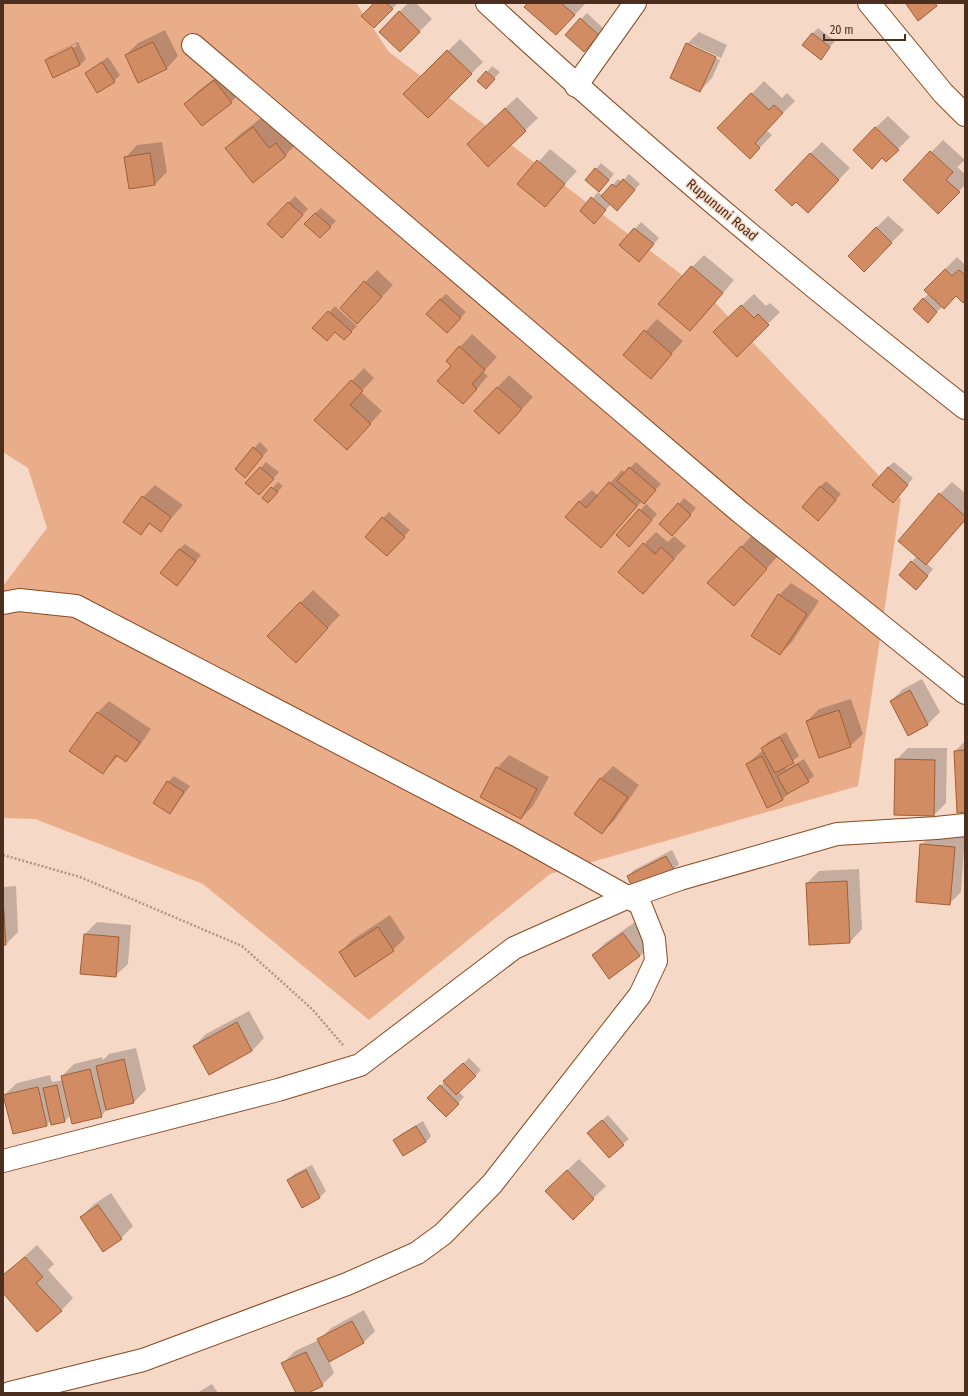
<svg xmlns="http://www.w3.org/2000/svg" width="968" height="1396" font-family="'Fira Sans Condensed',sans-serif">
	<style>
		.green { fill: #eaad8a }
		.shadow { fill: #0003; fill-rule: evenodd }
		.building { fill: #d28c63; stroke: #a05f36 }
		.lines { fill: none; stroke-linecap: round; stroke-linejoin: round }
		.minor-casing { stroke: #8a4a21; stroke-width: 24 }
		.primary-casing { stroke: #8a4a21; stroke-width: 24 }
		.path { stroke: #b29483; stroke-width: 2.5; stroke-dasharray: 2 2; stroke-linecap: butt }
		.minor { stroke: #fff; stroke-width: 22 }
		.primary { stroke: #fff; stroke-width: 22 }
		.labels { text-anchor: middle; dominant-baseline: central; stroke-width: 3; stroke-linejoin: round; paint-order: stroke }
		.street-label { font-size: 14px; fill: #4b2e1d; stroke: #f6d8c7 }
	</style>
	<rect width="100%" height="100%" fill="#f6d8c7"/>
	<path class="green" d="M3,3H356L389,52L707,294L901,499L858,786L550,874L369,1020L203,884L35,819L3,818V586L47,528L28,468L3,452Z"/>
	<path class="shadow" d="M375,3H398L374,27Z
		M408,3H416L432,19L400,51L380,32Z
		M530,3H586L568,22Z
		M587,13L604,29L589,45L581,19Z
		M818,28L835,41L821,58L812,34Z
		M165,30L178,56L166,69L126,55L138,43Z
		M699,32L727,45L712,78L700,91L687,44ZM691,44L721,58L720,60L691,47Z
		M460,39L483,62L428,117L405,94Z
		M78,42L86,59L80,65L54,77L46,60L52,54ZM76,44L77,46L51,58V55Z
		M108,57L120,75L114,81L86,73Z
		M492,66L500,72L492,81L487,72Z
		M227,69L243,90L231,102L185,104L197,92Z
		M764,81L782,98L787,93L795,101L766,130L772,135L750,158L719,128Z
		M517,97L538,118L488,165L480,132Z
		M265,115L282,136L288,132L297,143L285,156L226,148L238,136Z
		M888,116L910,137L886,161L875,128Z
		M943,140L965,160L957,167L965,174V185L938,212L904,180Z
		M162,142L167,172L155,184L125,158L137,145Z
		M822,142L850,168L820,199L810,154Z
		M550,149L577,171L545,206L519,184Z
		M601,163L614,174L605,185L596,169Z
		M629,174L640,184L623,203L611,204L600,216L581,211L598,192L603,196L618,179L622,182Z
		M295,196L308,209L282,237L268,224Z
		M321,208L336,221L320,237L315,213Z
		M888,216L904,230L876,258V228Z
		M641,222L659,238L645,254L621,245Z
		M704,255L734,280L702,318L692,267Z
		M957,257L965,265V299L956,295L933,315L914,309L929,293L945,269Z
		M377,270L393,285L357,323L365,282Z
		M446,294L466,312L453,326L440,299Z
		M754,294L766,306L770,303L780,312L737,355L726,320Z
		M335,306L357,326L350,333L314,328Z
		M657,319L683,341L651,377L624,355Z
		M472,334L497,357L483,372L488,376L475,391L447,361Z
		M364,368L374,378L361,392L382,411L359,436L315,420Z
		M509,375L533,397L511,421L475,411Z
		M260,442L268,450L251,470L254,448Z
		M266,462L279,472L265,488L247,483Z
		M636,462L661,484L644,502L657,514L635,539L618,535L646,504L642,501L601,546L579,502L592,490L598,496L622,470L625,473Z
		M894,462L913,478L898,496L888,467Z
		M826,481L841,494L824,513L820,487Z
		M278,482L283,486L274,496L263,498Z
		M952,482L965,493V520L926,563L933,569L922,583L900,575L917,556L940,494Z
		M155,485L183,505L161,530L151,523L140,534L143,497Z
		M684,498L696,508L678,529L679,504Z
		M389,512L410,530L393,549L383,518Z
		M656,532L668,542L674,536L686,546L643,593L644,544Z
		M753,534L778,556L734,605L709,583Z
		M185,544L201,555L177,585L179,549Z
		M791,583L819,601L792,642L780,654L779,595Z
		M313,590L340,615L308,649L268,636Z
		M922,679L940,712L928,724L891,701L903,689Z
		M851,699L863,734L850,746L807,721L819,709Z
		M109,701L151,729L138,748L126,760L119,755L103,773L97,713Z
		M786,732L799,756L785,767L786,769L804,759L814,776L808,781L791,791L783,799L768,806L747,764L763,750L762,748L768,742Z
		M965,741V811L955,751Z
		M908,748H947L946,803L934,815L896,760Z
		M509,755L549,777L533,806L521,818L497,768Z
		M613,766L639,785L614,821L601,833L575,814L601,778Z
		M174,776L190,786L170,813L168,782Z
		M934,833L965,835L961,892L949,904L921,845Z
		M672,850L679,864L673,870L628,876L634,870Z
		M859,869L862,929L850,942L807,883L819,871Z
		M16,886L18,932L6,944H3V887Z
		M390,915L405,938L393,950L340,953L352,940Z
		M97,922L131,925L128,964L115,976L85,934Z
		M635,922L652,944L640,956L593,955L605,943Z
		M249,1011L264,1038L252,1051L194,1046L206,1034Z
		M136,1048L146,1090L134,1102L109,1108L101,1116L71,1115L65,1121L51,1120L47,1125L4,1095L17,1083L50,1075L52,1082L63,1080L62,1076L74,1064L102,1057L103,1060L109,1054Z
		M469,1058L481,1070L459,1092L464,1097L446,1116L428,1098Z
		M608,1115L629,1139L623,1144L594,1128Z
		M423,1121L431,1136L426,1142L395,1140L401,1134Z
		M579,1159L606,1186L573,1218L558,1179Z
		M312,1165L326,1191L320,1197L302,1206L288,1180L294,1174Z
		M111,1193L133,1226L121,1238L81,1217L93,1205Z
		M37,1245L54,1264L48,1270L73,1298L61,1311L3,1292V1276Z
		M364,1310L375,1331L363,1343L329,1361L334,1373L322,1385L306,1393H297L283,1363L295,1351L319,1340L331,1328Z
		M212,1384L218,1393H197Z"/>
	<path class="building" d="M374,3H386L393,9L374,28L361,16Z
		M528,3H561L575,15L556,35L524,7Z
		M908,3H935L937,6L918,21L906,4Z
		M399,11L420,32L400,52L379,32Z
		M580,18L599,35L584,52L565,35Z
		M812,33L830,47L821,60L802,45Z
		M153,42L167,69L138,83L125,55Z
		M686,43L716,57L700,92L670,78Z
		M72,47L80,65L53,78L45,60Z
		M447,50L472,74L428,118L403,94Z
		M102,62L115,82L97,93L85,73Z
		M486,71L495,79L486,89L477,81Z
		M214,80L232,103L202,126L184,104Z
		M751,93L769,110L774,105L783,113L755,143L760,148L750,159L717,128Z
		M505,108L526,131L488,167L467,144Z
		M253,127L269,148L276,143L286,156L253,183L225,148Z
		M875,127L899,150L886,162L882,158L872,169L853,150Z
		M930,151L953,172L946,180L960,192L938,214L903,180Z
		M150,153L155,185L129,189L124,157Z
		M810,153L839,180L808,213L796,202L792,206L775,190Z
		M537,160L565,184L545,207L517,184Z
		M595,168L609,180L599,192L585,180Z
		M623,179L635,190L617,211L601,196L612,184L616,187Z
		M591,197L606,210L594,224L580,211Z
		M288,202L303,215L282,238L267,224Z
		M315,213L331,227L320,238L304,224Z
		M876,227L892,243L864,272L848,256Z
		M634,228L654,244L639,262L619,245Z
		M691,266L723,293L690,331L658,304Z
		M945,269L952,276L959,270L965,275V300L963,303L956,296L944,309L924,290Z
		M364,281L382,297L357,324L340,308Z
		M923,298L937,312L928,323L913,309Z
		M440,299L461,318L447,333L426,314Z
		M741,305L754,318L758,314L769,325L737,357L713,332Z
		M328,311L352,332L344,340L335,332L327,341L312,328Z
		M644,330L672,354L651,379L623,355Z
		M459,346L485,370L472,384L477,389L463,404L437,381L451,366L446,361Z
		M351,380L363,391L350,405L371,424L347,450L314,420Z
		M497,387L522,409L499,434L474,411Z
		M253,447L263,456L245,478L235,469Z
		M260,467L274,479L259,495L245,483Z
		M629,467L656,490L644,504L617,481Z
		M888,467L908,485L893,503L872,485Z
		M609,482L637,506L601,548L565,517L579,501L586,508Z
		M820,486L836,500L818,521L802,507Z
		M271,487L278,492L268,503L262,498Z
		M939,493L965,516V520L926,565L898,541Z
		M142,496L171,517L161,532L149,523L141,535L123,522Z
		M678,503L691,515L672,536L659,524Z
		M639,509L652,520L629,547L616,535Z
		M382,517L405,537L387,556L365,537Z
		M643,543L655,554L661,547L674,559L643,594L618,572Z
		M741,546L767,569L734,606L707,583Z
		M179,549L196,561L177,586L160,573Z
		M911,561L928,576L916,590L899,575Z
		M778,594L807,614L780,655L751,636Z
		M300,602L328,628L296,663L267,636Z
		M910,690L928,725L908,736L890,701Z
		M839,710L851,747L819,758L806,721Z
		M97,712L140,742L126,762L116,755L103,774L69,751Z
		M780,737L794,763L775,773L761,748Z
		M965,750V812L957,813L954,751Z
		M762,756L783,800L767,808L746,764Z
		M895,759L935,760L934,816L894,815Z
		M798,764L809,782L787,794L777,776Z
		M496,767L537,789L521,819L480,797Z
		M600,778L628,797L602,834L574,814Z
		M167,781L184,792L170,814L153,803Z
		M920,844L955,847L950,905L916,902Z
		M666,856L674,870L634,891L627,876Z
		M847,881L850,943L809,945L806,883Z
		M3,898L6,945H3Z
		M378,927L394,951L355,977L339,952Z
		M623,933L640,956L609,979L592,955Z
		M84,934L119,937L116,977L80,974Z
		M237,1022L252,1051L209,1075L193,1046Z
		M124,1059L134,1103L106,1110L96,1066Z
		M463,1063L476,1076L456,1095L443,1081Z
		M90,1069L102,1117L72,1124L61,1076Z
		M57,1085L65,1122L51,1125L43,1088Z
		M440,1085L459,1104L446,1117L427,1098Z
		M38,1087L47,1126L13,1134L3,1095Z
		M602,1120L624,1145L609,1158L587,1133Z
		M416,1126L426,1142L403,1156L393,1140Z
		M306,1170L320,1198L302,1208L287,1180Z
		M567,1170L594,1199L573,1220L545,1191Z
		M98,1205L122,1239L103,1252L80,1217Z
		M25,1257L43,1277L36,1283L62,1311L37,1332L3,1293V1275Z
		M352,1321L364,1343L329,1362L317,1339Z
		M306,1352L323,1386L308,1393H296L281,1363Z"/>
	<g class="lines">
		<g class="minor-casing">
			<path id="minor" d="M869,3L943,93L965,115
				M193,45L740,512L965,693
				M576,86L635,3
				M3,603L19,600L76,606L516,835L640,904L654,939L656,961L640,995L492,1184L443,1234L417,1253L347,1284L143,1360L10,1393
				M3,1161L278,1090L360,1065L514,948L626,898L680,879L837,834L936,828L965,825"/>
		</g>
		<g class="primary-casing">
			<path id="primary" d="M487,3C640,145 801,279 965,408"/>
		</g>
		<path class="path" d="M3,855L80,877L242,946L312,1009L343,1045"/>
		<use href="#minor" class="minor"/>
		<use href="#primary" class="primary"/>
	</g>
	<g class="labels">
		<g class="street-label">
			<text transform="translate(722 210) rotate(40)">Rupununi Road</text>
		</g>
	</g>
	<rect width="968" height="1396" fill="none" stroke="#4b2e1d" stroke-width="8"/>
	<path d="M824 34v6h81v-6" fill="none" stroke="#4b2e1d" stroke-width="2"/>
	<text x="830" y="34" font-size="12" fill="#4b2e1d" stroke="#f6d8c7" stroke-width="3" paint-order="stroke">20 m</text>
</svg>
